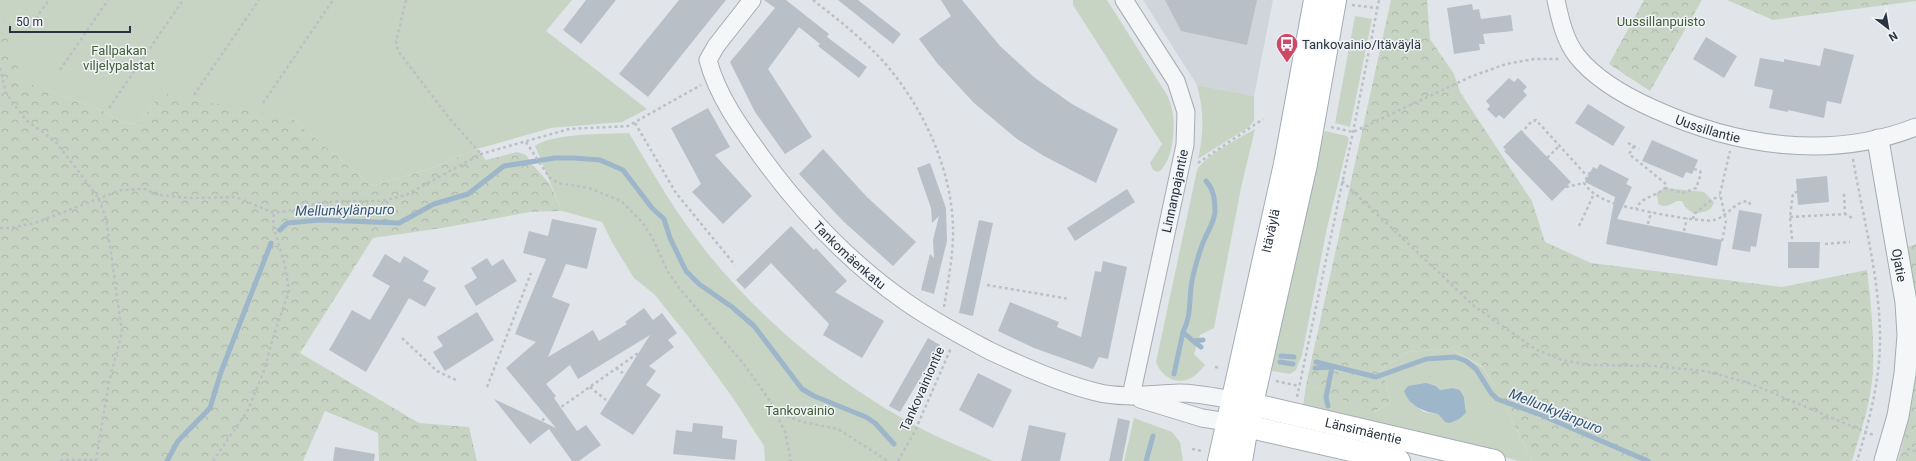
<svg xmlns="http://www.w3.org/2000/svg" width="1916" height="461" font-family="Roboto,sans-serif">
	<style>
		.built { fill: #d0d5dc }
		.green { fill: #c8d4c3; fill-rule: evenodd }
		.forest { fill: url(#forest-crowns) }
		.water { fill: #9db6c9 }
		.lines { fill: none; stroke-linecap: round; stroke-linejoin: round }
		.stream { stroke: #9db6c9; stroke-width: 5 }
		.building { fill: #b9bfc7 }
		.minor-casing { stroke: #a6acb4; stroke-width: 19 }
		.tertiary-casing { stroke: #a6acb4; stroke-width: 23 }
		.secondary-casing { stroke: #a6acb4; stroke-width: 24 }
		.primary-casing { stroke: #a1abb5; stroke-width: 24 }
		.path { stroke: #bbc0c5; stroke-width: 2.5; stroke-dasharray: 3 3; stroke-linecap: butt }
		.minor { stroke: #f4f6f8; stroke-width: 17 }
		.tertiary { stroke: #f4f6f8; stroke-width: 21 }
		.secondary { stroke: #fff; stroke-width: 22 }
		.primary { stroke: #fff; stroke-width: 22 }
		.labels { text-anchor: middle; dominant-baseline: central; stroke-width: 3; stroke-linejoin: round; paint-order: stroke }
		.park-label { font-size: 13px; fill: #415d37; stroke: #f1f4f7 }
		.poi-label { font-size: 13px; fill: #2a3441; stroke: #f1f4f7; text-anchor: start }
		.street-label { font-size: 13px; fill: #2a3441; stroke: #f1f4f7 }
		.water-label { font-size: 14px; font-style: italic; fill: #355675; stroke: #f1f4f7 }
	</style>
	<defs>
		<pattern id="forest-crowns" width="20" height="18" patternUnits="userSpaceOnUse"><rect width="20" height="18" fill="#c8d4c3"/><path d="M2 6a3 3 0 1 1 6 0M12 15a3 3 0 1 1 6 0" fill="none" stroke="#acb7a9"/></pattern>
	</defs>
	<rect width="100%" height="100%" fill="#e1e5ea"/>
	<path class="built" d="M1143,0H1273L1254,96L1197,85Z"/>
	<path class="green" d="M0,0H572L546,31L647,109L622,122L551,128L477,149L429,169L372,186L293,119L155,101L141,120L134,124L122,122L103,111L22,81L0,20Z
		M1073,0H1107L1167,95C1169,99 1171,105 1172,110C1176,125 1173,164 1158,172L1153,170L1150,163L1162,144L1073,5Z
		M1355,16L1372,19L1350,127L1335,123Z
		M1197,85L1254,96V121L1249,127L1198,159C1204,133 1204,110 1197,85Z
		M1255,129L1241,188L1214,328L1200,335L1194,354L1205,365C1201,369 1196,376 1191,378C1176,386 1161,376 1156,362L1197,170C1204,156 1241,137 1255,129Z
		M1325,131L1347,136L1349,139L1327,228L1302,355L1296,370L1290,374L1272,371L1273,350L1310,172Z
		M629,133C654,175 678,217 709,255C762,320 828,375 900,417C930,435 962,447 993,461H765L764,446L733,398L687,335L655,295L634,278L613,244L602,222L562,211L535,146C552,133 606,134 629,133Z
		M1665,188L1704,192L1714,202C1711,213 1704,211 1694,214L1685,207L1682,201H1677C1670,205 1665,208 1658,204V200L1656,193Z
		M1451,349L1482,367L1497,390L1532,461H1518L1495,454L1303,406L1306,385L1375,412L1391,402L1382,369L1408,352ZM1436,386L1440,390L1453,388L1460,390L1464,397L1466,409L1445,422L1438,414L1424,412L1411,403Z
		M1134,418L1172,432L1180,442L1183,461H1124Z"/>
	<path class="forest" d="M1391,0H1427L1430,39L1454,74L1460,92L1532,201L1545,242L1591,263L1782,287L1867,270C1871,302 1874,335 1873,368C1872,400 1861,431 1852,461H1532L1497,390L1482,366L1451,349L1408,352L1382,369L1391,402L1374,412L1306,385Z
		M1644,0H1702L1650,91L1609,64Z
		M1727,0H1916V1L1773,20Z
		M0,20L23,81L103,111L122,122L134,124L141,120L155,101L168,94L293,119L372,186L429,169L477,149L486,160L517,152L526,155L532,164L550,184L562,211L530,212L442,228L373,238L300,353L419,423L469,427L477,461H379L378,433L325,411L303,461H0Z
		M1916,244V309L1908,247Z
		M1916,351V461H1898C1908,425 1913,389 1916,351Z"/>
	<path class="water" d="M1426,383L1436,386L1440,390L1453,388L1460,390L1464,397L1466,413L1459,419L1450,423L1445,422L1438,414C1423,411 1410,407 1404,391L1408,386Z"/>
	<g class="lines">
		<path class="stream" d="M280,230L287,223L320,220L399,223L434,204L468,194L504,166L555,158H574L600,160L623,170L652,208L664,219L670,238L686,271L699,284L732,307L754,326L802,389L814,396L866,417L875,423L894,444
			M1203,340L1193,341L1183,332C1191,316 1189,304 1191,288C1192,276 1200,249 1205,238C1209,229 1214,222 1215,212C1215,200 1214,190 1206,181
			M1193,341L1201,347
			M1281,356L1294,357
			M1280,362L1293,364
			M1316,362L1376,377L1426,359L1455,357L1466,361L1476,369L1491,393L1497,399L1541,415L1648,461
			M1315,368L1332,367L1326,397L1328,406
			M1174,374L1183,332
			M167,461L178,441L210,408L221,372L271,243
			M1146,461L1153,436"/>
	</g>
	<path class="building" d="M586,0H616L581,44L563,30Z
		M679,0H726L648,97L619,74Z
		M764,0H786L829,34L827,37L867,67L859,78L818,46L820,44L799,27L768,69L812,137L785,154L755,112L730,62L775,8Z
		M838,0H858L901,34L893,44Z
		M941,0H962L1000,46L1035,78L1072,104L1118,129L1096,183L1044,156L1017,139L974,103L937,63L919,39L951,16Z
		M1165,0H1257L1247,45L1181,31Z
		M1472,4L1473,10L1479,9L1481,19L1511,15L1513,31L1483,34L1485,44H1479L1480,50L1454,54L1447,8Z
		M1706,37L1737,56L1724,78L1693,59Z
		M1824,48L1854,55L1841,104L1827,101L1824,118L1788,110V112L1769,108L1773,90L1754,86L1760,58L1784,62V59L1820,66Z
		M1509,78L1514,82L1518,78L1527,87L1523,91L1527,95L1504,119L1499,115L1496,118L1487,109L1490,106L1486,101Z
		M1588,104L1625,127L1613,146L1575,123Z
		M708,108L730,147L715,155L752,196L723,224L692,192L701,184L671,128Z
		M1521,130L1571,182L1552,201L1504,151L1506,150L1503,147Z
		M1652,140L1698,160L1692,174L1686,172L1683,178L1642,161Z
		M823,149L867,197L916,242L893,266L843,221L799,174Z
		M930,163L946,208L947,241L934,294L921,290L930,254L934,258L933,240L939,216L932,223L931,208L917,168Z
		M1600,164L1629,179L1626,184L1632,187L1617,219L1722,240L1717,266L1606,244L1615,197L1585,182L1593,167L1597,169Z
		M1827,176L1829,202L1798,205L1796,179Z
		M1127,189L1135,202L1075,241L1067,228Z
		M1739,210L1762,214L1756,247L1751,246L1750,252L1732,249Z
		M552,219L597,228L587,269L566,264L552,297L570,304L548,357L593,330L599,341L627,324L625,322L644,308L653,320L662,313L677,333L668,340L674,347L649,366L656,371L646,385L661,395L633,435L600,414L650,335L578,379L570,365L546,384L556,396L554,398L577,431L586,425L601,445L579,461H572L549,429L530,444L494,399L556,428L506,368L536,342L515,334L546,259L523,253L529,231L548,236Z
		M979,220L993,223L973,316L959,313Z
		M791,226L814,250L816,248L847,281L835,292L884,321L862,358L823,335L829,324L771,263L745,289L736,280Z
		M1788,242H1820L1819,268H1788Z
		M385,254L400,263L404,256L429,271L423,281L436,288L425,307L409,298L366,372L329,350L352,310L370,320L390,286L372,276Z
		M487,258L492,266L503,259L517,281L476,306L464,286L477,278L471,268Z
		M1103,261L1127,267L1108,359L1099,357L1093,369L1034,348L998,331L1010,302L1059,322L1057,327L1081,337L1095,271L1101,272Z
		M477,312L494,340L445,371L433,352L443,346L437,337Z
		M928,338L940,345L900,412L889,406Z
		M978,373L1012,390L993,428L959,410Z
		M1118,418L1130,421L1122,461H1109Z
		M693,423L723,426L722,438L737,440L735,460L673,454L676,430L692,432Z
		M1029,425L1066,433L1060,461H1021Z
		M335,447L375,454L374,461H333Z"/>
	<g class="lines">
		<g class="minor-casing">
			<g id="minor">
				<path id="s1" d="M752,0L716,46L708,60C717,95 740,127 761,156C801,211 850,263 906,302C933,321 962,336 990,351C1024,367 1060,383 1096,392C1123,399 1151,394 1179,393C1197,393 1215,397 1232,400"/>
				<path d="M1124,0L1176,81L1186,112L1185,145L1131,396"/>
				<path id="s2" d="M1556,0C1560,19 1565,41 1577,56C1596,80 1627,97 1654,109C1736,146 1830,161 1916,127"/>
				<path d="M1140,399L1202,418L1227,422"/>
			</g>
		</g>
		<g class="tertiary-casing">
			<g id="tertiary">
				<path id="s3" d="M1878,140L1906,302L1908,335L1905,374L1898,416L1885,461"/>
			</g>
		</g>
		<g class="secondary-casing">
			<g id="secondary">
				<path id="s4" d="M1233,400L1494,461"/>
				<path d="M1229,422L1399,461"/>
			</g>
		</g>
		<g class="primary-casing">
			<g id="primary">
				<path id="s5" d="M1219,461L1285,164L1315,0"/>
				<path d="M1241,461L1247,426L1306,164L1335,0"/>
			</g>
		</g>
		<path class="path" d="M406,0L396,42L398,51L450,119L481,154
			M813,0C841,22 871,45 893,73C927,116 951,171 953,226C954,250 948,283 944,307
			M1352,5L1377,8
			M25,33L49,0
			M0,68L6,93L18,110L27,121L55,141L98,197L106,218L122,332L109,382L96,460L100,461
			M60,70L108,0
			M194,95L259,0
			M263,103L333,0
			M109,108L183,0
			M635,123L676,193L735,265
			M1331,127L1353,132L1470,77L1506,64L1534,59H1560
			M1517,138L1531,122L1536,120L1587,176
			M526,142L549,177L558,183L589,188L621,201L642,222L652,237L668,272L680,289L743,363L770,401L785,432L791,461
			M1628,143L1639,149
			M1634,146L1629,154L1666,184L1665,188C1656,197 1642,196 1636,209
			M1853,159C1863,218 1880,279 1880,339C1880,381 1869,422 1857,461
			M1543,162L1559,146
			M1198,163L1263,119
			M1590,172L1584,183C1591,194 1604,200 1616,204C1631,209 1700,223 1714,220C1727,217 1734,202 1748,201L1752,207
			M1342,181L1474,306L1537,350L1562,360L1589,365L1653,366L1705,371L1749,383L1873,435
			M1566,187L1584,183
			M1665,188L1683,193L1696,188L1701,174L1700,171L1694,169
			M1844,194L1845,214
			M1613,217L1615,204
			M1790,217L1845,214L1852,218
			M1693,219L1694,214C1702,208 1712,198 1720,196
			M1648,224L1651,212
			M1579,226L1594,194
			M0,228H9L35,223L121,190L145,189L157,195L191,198L236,197L274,213L299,209L317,203L342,201H382L406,195L481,154L569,129L628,126L701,85
			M1684,231L1687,218
			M1792,239L1790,217L1793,193L1797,192
			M1722,241L1726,221L1720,194L1730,151
			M1825,244L1850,242
			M987,285L1069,299
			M402,338L437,371L458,381
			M1215,367L1221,368
			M616,368L623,373
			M1276,381L1299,386
			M487,387L531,273
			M590,387L606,400
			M1297,397L1353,132L1379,0
			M775,413L803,422L838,429L888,461
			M537,424L641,351
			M1192,449L1202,451
			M1907,449L1916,451
			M60,461L62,460H96
			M213,461L248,410L265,368L272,341L289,291L285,266L273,225L274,213
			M364,461V460
			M898,461L915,431L951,348"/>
		<use href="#minor" class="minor"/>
		<use href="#tertiary" class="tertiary"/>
		<use href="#secondary" class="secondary"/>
		<use href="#primary" class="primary"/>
	</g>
	<defs>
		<g id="bus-pin" transform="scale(1.15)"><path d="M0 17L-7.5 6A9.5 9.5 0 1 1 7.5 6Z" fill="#cc4967" stroke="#f1f4f7"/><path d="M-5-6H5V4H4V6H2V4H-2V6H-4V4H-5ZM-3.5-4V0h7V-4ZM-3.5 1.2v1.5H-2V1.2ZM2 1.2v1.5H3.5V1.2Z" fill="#fff"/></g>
	</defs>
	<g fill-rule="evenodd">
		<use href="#bus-pin" x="1287" y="44"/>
	</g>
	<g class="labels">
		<g class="park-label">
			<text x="1661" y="21">Uussillanpuisto</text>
			<text x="119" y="50">Fallpakan<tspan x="119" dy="15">viljelypalstat</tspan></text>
			<text x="800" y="410">Tankovainio</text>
		</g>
		<g class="poi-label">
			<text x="1302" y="44">Tankovainio/Itäväylä</text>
		</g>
		<g class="street-label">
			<text stroke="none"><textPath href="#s2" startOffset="212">Uussillantie</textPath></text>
			<text transform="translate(1175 191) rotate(-78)">Linnanpajantie</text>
			<text stroke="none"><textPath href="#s5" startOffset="236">Itäväylä</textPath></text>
			<text stroke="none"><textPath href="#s1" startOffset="318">Tankomäenkatu</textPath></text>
			<text stroke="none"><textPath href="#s3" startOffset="127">Ojatie</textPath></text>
			<text transform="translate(922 389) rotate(-66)">Tankovainiontie</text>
			<text stroke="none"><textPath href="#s4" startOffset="134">Länsimäentie</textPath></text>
		</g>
		<g class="water-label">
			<text transform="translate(345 210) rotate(-1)">Mellunkylänpuro</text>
			<text transform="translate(1556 411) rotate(22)">Mellunkylänpuro</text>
		</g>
	</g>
	<g transform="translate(1888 28) rotate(149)" stroke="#f1f4f7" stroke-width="3" paint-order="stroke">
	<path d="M0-3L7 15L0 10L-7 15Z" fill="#2a3441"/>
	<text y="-6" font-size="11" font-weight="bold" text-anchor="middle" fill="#2a3441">N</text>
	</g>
	<path d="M10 26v6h120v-6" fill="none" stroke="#2a3441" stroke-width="2"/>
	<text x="16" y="26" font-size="12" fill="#2a3441" stroke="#f1f4f7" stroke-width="3" paint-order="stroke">50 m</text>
</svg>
